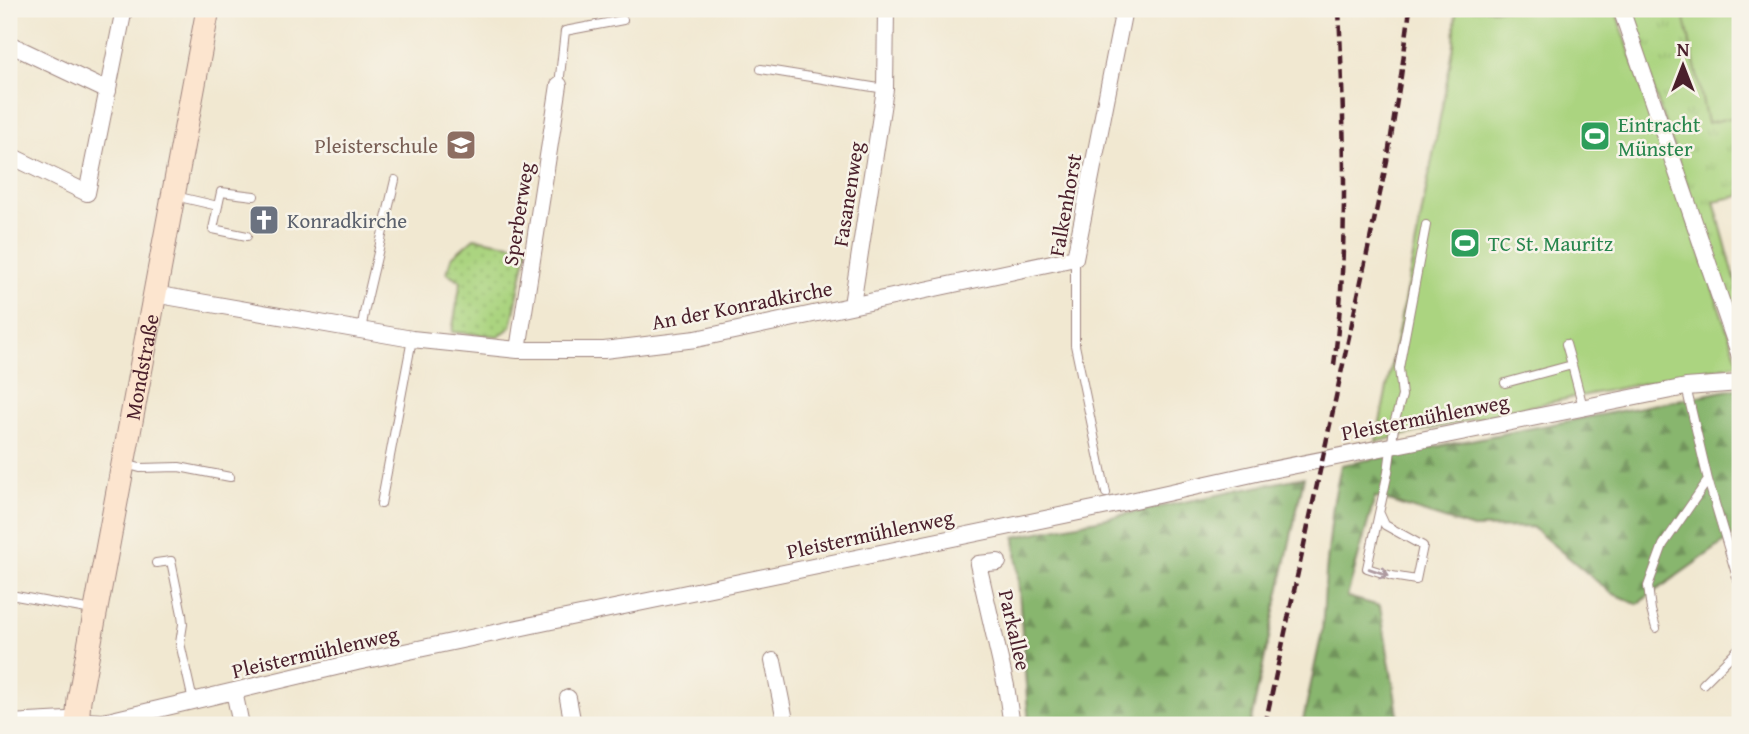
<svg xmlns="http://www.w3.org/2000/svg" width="1749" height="734" font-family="'Gentium Book Plus',serif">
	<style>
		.grass { fill: url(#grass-tufts); stroke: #7a7a56; stroke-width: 2 }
		.forest { fill: url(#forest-firs); stroke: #696a4c; stroke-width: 2 }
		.park { fill: url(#park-dots); stroke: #7a7a56; stroke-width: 2 }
		.pitch { fill: #abd480; stroke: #7a7a56; stroke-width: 2 }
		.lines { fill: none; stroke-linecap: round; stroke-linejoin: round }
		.lane-casing { stroke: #9e847e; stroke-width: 10 }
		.street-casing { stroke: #9e847e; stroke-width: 18 }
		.secondary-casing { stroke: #9e847e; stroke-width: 25 }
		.lane { stroke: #fff; stroke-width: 8 }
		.street { stroke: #fff; stroke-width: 16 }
		.secondary { stroke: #fce5cf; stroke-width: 23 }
		.rail { stroke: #4a1f2b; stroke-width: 4.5; stroke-dasharray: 10 5; stroke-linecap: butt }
		.oneway { stroke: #ae9aa0 }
		.labels { text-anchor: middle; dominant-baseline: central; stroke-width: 5; stroke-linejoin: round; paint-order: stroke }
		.leisure-label { font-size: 21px; fill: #27864d; stroke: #f7f3e8; text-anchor: start }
		.education-label { font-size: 21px; fill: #785e54; stroke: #f7f3e8; text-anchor: end }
		.street-label { font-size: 21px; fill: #4a1f2b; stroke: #f7f3e8 }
		.worship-label { font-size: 21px; fill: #5b616d; stroke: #f7f3e8; text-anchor: start }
	</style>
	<defs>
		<pattern id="grass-tufts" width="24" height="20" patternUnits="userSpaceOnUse" patternTransform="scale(1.75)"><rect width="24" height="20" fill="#abd480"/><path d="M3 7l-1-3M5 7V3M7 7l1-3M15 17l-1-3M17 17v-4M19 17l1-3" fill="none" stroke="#95b66f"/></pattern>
		<pattern id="forest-firs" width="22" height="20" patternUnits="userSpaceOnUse" patternTransform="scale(1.75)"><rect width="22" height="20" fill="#88b66e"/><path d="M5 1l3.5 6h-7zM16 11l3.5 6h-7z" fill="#71935b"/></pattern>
		<pattern id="park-dots" width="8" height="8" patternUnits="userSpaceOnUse" patternTransform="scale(1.75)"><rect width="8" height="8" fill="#abd480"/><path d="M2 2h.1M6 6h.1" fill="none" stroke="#95b66f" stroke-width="1.8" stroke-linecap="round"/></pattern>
	</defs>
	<rect width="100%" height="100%" fill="#f7f3e8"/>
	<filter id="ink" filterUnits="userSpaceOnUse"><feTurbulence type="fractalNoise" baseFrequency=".0143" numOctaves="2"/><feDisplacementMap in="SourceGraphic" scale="14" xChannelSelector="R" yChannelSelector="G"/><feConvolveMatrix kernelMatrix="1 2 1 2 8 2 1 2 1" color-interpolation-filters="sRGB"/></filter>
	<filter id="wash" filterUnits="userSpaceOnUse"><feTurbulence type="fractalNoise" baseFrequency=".00686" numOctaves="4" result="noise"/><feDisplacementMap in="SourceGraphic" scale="28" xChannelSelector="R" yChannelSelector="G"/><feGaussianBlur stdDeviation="1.57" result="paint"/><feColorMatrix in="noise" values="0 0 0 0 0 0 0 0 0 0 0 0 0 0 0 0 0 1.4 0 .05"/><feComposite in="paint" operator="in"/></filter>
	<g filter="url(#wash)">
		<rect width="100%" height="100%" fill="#f1e8d1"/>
		<path class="grass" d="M1626,9H1740V196L1714,201L1740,298V342Z"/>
		<path class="forest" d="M1740,388V531L1637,604L1611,593L1532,527L1473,528L1375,497L1347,597L1380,606L1400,725H1302L1322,632L1326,572L1333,505L1341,465Z
			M1304,477L1250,725H1029L1015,537Z"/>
		<path class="park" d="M474,238L528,247L511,327L499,336L452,332L461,281L447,273L452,257Z"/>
		<path class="pitch" d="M1456,9H1615L1739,364L1507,411L1376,442L1420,222L1454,45Z
			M1683,9H1740V116L1707,123Z"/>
	</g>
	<g filter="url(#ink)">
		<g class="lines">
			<g class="lane-casing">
				<path id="lane" d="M761,69L885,89
					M559,85L565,31L623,20
					M175,196L218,206
					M247,236L213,229L221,192L254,196
					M1075,258V345L1106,493
					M361,331L365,308L395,180
					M1566,344L1572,365
					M1505,383L1572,365L1583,407
					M1686,387L1708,480L1740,587
					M125,464L140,468L179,467L230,477
					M381,504L412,339
					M1380,514L1385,525L1423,546L1416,580L1392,576L1367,568L1388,472L1395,420L1402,396L1399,368L1426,225
					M156,563L171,561L182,614L183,624L180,643L193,701
					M16,596L92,610
					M1656,628L1651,610L1648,586L1663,545L1708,480
					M1703,684L1740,647"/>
			</g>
			<g class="street-casing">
				<path id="street" d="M1621,9L1740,356
					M9,44L108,91
					M9,155L87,193L124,9
					M154,294L412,339L518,350H604L696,339L1075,258L1124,9
					M852,305L885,89L886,9
					M518,350L559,85
					M998,562L978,564L1006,686L1011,719L1009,725
					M773,661L786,725
					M234,691L241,725
					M568,698L573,725
					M9,723L67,720L102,722L112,720L357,662L556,620L1108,506L1261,472L1686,387L1740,383"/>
			</g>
			<g class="secondary-casing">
				<g id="secondary">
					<path id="s1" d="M77,725L79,700L208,9"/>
				</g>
			</g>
			<use href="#lane" class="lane"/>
			<use href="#street" class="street"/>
			<use href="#secondary" class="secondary"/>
			<path class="rail" d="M1334,365C1349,247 1344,127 1339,9
				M1265,725L1387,161L1401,76L1410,9"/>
		</g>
		<defs><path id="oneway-shaft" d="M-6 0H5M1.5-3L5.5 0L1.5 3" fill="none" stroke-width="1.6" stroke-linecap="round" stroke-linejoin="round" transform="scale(1.75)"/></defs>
		<use class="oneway" href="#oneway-shaft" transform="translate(1379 572) rotate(19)"/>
	</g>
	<defs>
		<g id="stadium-square" transform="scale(1.575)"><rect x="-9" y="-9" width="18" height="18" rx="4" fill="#2e9e5b" stroke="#f7f3e8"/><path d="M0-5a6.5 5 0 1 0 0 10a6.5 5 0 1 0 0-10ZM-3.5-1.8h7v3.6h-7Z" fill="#fff"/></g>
		<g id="school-square" transform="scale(1.575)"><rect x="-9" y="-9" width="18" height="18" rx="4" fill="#8d6e63" stroke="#f7f3e8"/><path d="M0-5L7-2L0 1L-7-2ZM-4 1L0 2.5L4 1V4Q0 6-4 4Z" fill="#fff"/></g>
		<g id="church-square" transform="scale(1.575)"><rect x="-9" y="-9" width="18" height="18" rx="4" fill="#6b7280" stroke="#f7f3e8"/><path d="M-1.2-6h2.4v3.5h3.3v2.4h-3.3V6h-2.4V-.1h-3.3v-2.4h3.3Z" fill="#fff"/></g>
	</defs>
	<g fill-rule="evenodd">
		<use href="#stadium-square" x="1595" y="136"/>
		<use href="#school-square" x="461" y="145"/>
		<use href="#church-square" x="264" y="220"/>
		<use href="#stadium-square" x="1465" y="243"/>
	</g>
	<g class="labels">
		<g class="leisure-label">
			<text x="1618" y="124">Eintracht<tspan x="1618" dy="24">Münster</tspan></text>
			<text x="1488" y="243">TC St. Mauritz</text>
		</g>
		<g class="education-label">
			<text x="438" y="145">Pleisterschule</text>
		</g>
		<g class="street-label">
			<text transform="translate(848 194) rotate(-81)">Fasanenweg</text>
			<text transform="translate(1065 205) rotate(-80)">Falkenhorst</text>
			<text transform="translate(518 214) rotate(-81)">Sperberweg</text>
			<text transform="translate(742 305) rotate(-11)">An der Konradkirche</text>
			<text stroke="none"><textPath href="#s1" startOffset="364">Mondstraße</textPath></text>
			<text transform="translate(1425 417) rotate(-11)">Pleistermühlenweg</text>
			<text transform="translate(870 534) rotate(-12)">Pleistermühlenweg</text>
			<text transform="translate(1015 630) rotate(77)">Parkallee</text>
			<text transform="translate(315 652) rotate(-13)">Pleistermühlenweg</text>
		</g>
		<g class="worship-label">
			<text x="287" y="220">Konradkirche</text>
		</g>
	</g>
	<rect width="1749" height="734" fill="none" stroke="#f7f3e8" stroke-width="35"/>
	<g transform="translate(1683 66)" stroke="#f7f3e8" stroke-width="5" paint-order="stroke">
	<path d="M0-5L12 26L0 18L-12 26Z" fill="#4a1f2b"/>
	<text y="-10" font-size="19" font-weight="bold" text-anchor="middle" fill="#4a1f2b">N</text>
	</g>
</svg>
